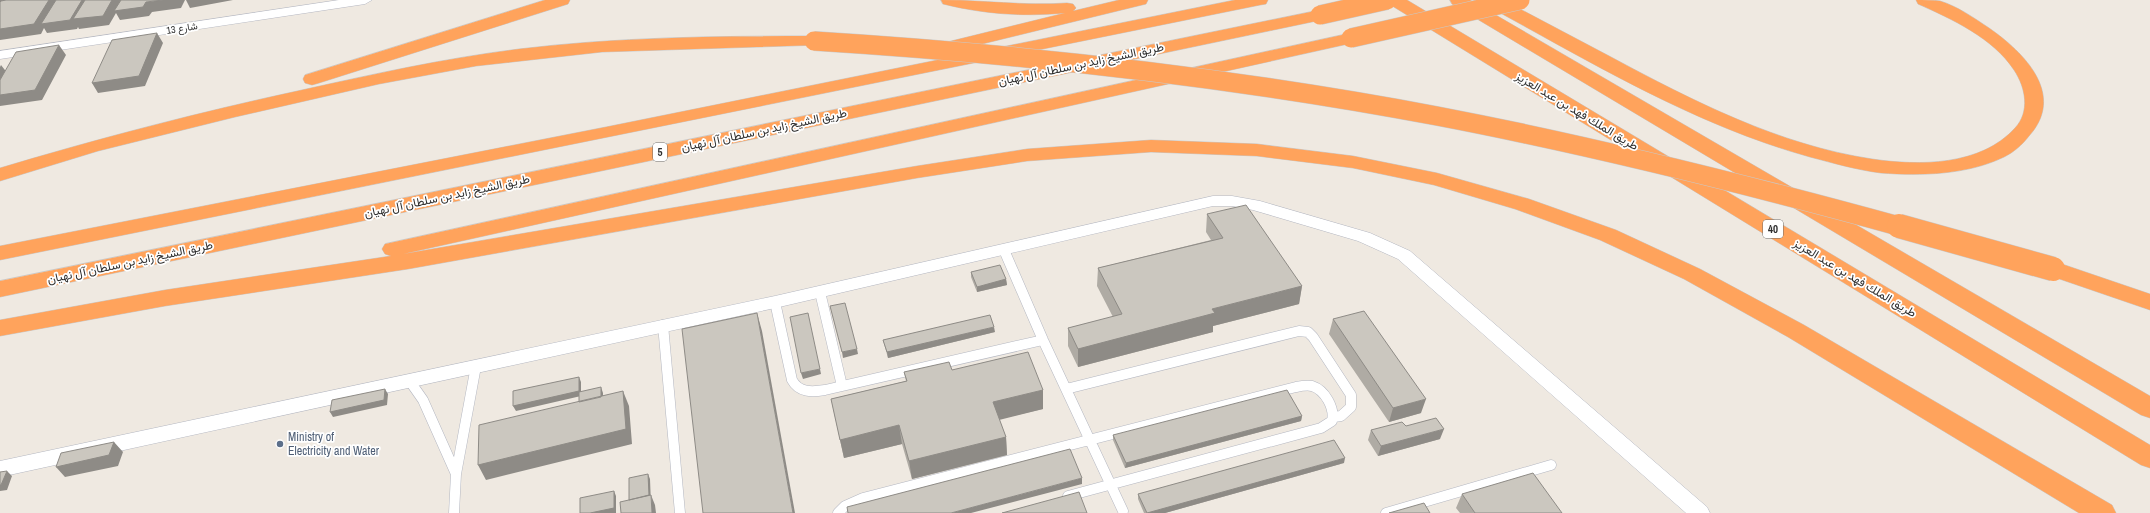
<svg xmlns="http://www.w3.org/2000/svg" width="2150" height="513" font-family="'Archivo Narrow',Vazirmatn,sans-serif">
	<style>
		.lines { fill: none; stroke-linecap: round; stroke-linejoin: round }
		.lane-casing { stroke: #b4b7c1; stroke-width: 11 }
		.street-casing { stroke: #b4b7c1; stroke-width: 1 }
		.highway-casing { stroke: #c9c9c9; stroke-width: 1 }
		.lane { stroke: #fff; stroke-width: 10 }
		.street { fill: #fff; fill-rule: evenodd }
		.highway { fill: #ffa35c; fill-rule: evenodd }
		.highway-bridge-far1-casing { stroke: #c9c9c9; stroke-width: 20; stroke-linecap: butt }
		.highway-bridge-casing { stroke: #c9c9c9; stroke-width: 25; stroke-linecap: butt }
		.highway-bridge-far1 { stroke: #ffa35c; stroke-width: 19 }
		.highway-bridge { stroke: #ffa35c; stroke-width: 24 }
		.wall { fill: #afaba4 }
		.shaded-wall { fill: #8e8b86 }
		.building { fill: #cbc7bf; stroke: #8e8b86 }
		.service-dot { fill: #5c6f8a; stroke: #fff; stroke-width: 1.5 }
		.labels { text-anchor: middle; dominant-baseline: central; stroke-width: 3.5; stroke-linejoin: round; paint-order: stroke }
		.far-street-label { font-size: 10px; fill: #2e2e2e; stroke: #fff }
		.shield { fill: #fff; stroke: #6d6d6d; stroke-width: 1 }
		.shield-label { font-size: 11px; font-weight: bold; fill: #2e2e2e }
		.street-label { font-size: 12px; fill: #2e2e2e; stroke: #fff }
		.service-label { font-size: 12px; fill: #4e5e75; stroke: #fff; text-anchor: start }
	</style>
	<rect width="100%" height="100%" fill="#efe9e1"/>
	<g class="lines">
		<g class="lane-casing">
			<path id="lane" d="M1004,250L1043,340L1123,511
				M820,292L842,386
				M775,302L792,380C799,393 812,392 825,390L1043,340
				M663,325L680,513
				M409,380L423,400L456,474
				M1066,389L1299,331L1308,332L1313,337L1351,395V407L1341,416L1334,417
				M454,513L456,474L476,366
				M838,513L845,506L863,498L1296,387C1301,386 1307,385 1312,386C1325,390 1335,408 1332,421L1321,428L1068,496
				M1386,513L1551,465"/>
		</g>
		<g class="street-casing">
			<path id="street" d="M339,0H372L365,4L0,59V51Z
				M1213,196H1232L1260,201L1370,233L1410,251L1707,507L1710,513H1686L1398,259L1358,241L1253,210L1232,206H1213L775,308L0,477V461L775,296Z"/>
		</g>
		<g class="highway-casing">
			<path id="highway" d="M545,0H570L568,4L319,83L312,85L305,83L303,79L305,75Z
				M941,0C983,0 1024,6 1067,3L1073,4L1076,8L1073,11L1119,0H1148L1146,4L937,55L931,54L928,50L931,46L1065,13C1023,17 983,14 943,4Z
				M1235,0H1268L1266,4L1260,5L0,260V246L606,127Z
				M1387,0H1407L2150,445V468L2141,465L1389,4Z
				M1450,0H1470L2150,396V418L2141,415L1452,4Z
				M1482,0H1503C1539,19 1575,38 1611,57C1693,101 1779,145 1872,159C1919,166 1981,166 2015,128C2030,112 2026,88 2014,70C1993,38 1952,19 1918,4L1916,0C1923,0 1933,0 1940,1C1957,6 1974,18 1989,28C2025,53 2066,95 2029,136C2022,145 2014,152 2004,157C1967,175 1921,176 1881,173C1857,170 1833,163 1810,157C1694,125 1589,61 1484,4Z
				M1320,10L1326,11L1329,15L1326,19L0,297V281Z
				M1351,33L1357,34L1360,38L1357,42L403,254L917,166L1027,149L1151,140L1257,144L1353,156L1437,173L1529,199L1616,230L1700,269L1804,325L2112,505L2116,513H2079L1788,337L1684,279L1600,240L1515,209L1434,185L1353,168L1257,156L1151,152L1027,161L917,178L408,269L165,306L0,336V320L165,290L391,256L385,254L382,249L385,244Z
				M814,36L820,37L823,41L820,45L602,52L476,66L379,84L235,117L98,151L0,181V168C100,138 200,112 302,90C374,74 446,58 519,49C617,37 715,36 814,36Z
				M2053,261L2150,294V310L2045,274L2042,269L2045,264Z"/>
		</g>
		<use href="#lane" class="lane"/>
		<use href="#street" class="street"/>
		<use href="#highway" class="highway"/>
		<g class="highway-bridge-far1-casing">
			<path id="highway-bridge-far1" d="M1320,15L1387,0
				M1351,38L1520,0
				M814,41C1023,54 1231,77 1437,116C1594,146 1749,185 1902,227"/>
		</g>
		<g class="highway-bridge-casing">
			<path id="highway-bridge" d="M1899,226L2053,269"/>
		</g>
		<use href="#highway-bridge-far1" class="highway-bridge-far1"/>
		<use href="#highway-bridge" class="highway-bridge"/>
	</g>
	<path class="wall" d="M1207,214L1302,286L1299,304L1213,326V332L1078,367L1068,346V328L1113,317L1097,286L1098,268L1211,240L1206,232Z
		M971,272L1006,279L1007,285L977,292L971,277Z
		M1333,319L1421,413L1389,422L1329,334Z
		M995,332L888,358L883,340Z
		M952,370L1043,390V409L999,419L1006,437L1007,455L912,479L902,444L844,458L831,399L906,381L904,372Z
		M1302,416L1301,421L1125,468L1113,440V435Z
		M1371,430L1440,439L1378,456L1368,440Z
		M1344,463L1165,513H1144L1138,499V494Z
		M1462,494L1562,513H1460L1456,508Z"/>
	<path class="shaded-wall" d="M0,0H124L146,2L163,0H185L181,8L152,12L149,16L120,20L116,13L109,25L79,29L78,27L77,29L47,33L44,28L41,34L0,40Z
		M186,0H233L190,8Z
		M157,33L163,43L145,86L98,93L92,83Z
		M59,45L66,55L42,100L0,106V95Z
		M1,65L8,74L0,89V67Z
		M1006,279L1007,285L977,292V287Z
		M1302,286L1299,304L1213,326V332L1078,367V349L1212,309Z
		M757,313L762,331L795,513H793Z
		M994,327L995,332L888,358L887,352Z
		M857,349L858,354L843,358L842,352Z
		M820,369L821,374L803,379L801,373Z
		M579,377L581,382V396L516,411L513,406Z
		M601,387L603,393V407L579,406Z
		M385,389L388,394L387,405L333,417L330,412Z
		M1043,390V409L995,421L993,402Z
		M623,391L629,406L632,444L486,480L478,465Z
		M1426,399L1421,413L1389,422L1393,408Z
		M1302,416L1301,421L1125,468L1126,463Z
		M899,425L902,444L844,458L840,440Z
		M1444,429L1440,439L1378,456L1381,446Z
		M1006,437L1007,455L912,479L909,461Z
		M114,442L123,452L118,466L65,477L56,467Z
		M1345,458L1344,463L1165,513H1147Z
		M7,471L12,476L7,490L0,491V485Z
		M648,474L650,479L651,505L632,510Z
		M1082,478V484L971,513H951Z
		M614,491L616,496V513H590Z
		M651,495L655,505L656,513H652Z"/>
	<path class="building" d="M6,0H49L34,24L0,29V2L1,1Z
		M56,0H82L70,20L41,24Z
		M85,0H112L103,16L73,19Z
		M121,0H163L146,2L143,7L114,11Z
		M157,33L139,76L92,83L112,40Z
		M59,45L35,90L0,95V80L16,52Z
		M1246,205L1302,286L1212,309L1215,313L1078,349L1068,328L1122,314L1098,268L1223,238L1207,214Z
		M1000,265L1006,279L977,287L971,272Z
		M845,303L857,349L842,352L830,306Z
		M1364,311L1426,399L1393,408L1333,319Z
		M757,313L793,513H703L682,329Z
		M808,313L820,369L801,373L790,317Z
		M990,315L994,327L887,352L883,340Z
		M1028,352L1043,390L993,402L1006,437L909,461L899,425L840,440L831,399L907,381L904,372L949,362L952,370Z
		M579,377V391L513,406V391Z
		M601,387V397L579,402V392Z
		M385,389L384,400L330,412L332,400Z
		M1287,390L1302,416L1126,463L1113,435Z
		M623,391L626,429L478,465L479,425Z
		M1436,418L1444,429L1381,446L1371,430L1402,422L1406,426Z
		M1334,440L1345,458L1147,513L1138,494Z
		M114,442L109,455L56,467L61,453Z
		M1070,449L1082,478L951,513H848L847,507Z
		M7,471L1,485H0V472Z
		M1533,473L1562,513H1475L1462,494Z
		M648,474L649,495L629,500V478Z
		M614,491V508L590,513H580V498Z
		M1079,492L1087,513H1002Z
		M651,495L652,513H621L620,502Z
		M1424,503L1430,513H1389Z"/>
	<circle class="service-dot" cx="280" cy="444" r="4"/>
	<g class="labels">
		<g class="far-street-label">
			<text transform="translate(182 28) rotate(-9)">شارع 13</text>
		</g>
		<g class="shield">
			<rect x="653" y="143" width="14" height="18" rx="3"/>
			<rect x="1763" y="220" width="20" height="18" rx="3"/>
		</g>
		<g class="shield-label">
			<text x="660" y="152">5</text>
			<text x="1773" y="229">40</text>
		</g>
		<g class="street-label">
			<text transform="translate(1081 64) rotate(-12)">طريق الشيخ زايد بن سلطان آل نهيان</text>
			<text transform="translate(1577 111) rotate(31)">طريق الملك فهد بن عبد العزيز</text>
			<text transform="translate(764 130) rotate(-12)">طريق الشيخ زايد بن سلطان آل نهيان</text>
			<text transform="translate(447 196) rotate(-12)">طريق الشيخ زايد بن سلطان آل نهيان</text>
			<text transform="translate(130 262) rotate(-12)">طريق الشيخ زايد بن سلطان آل نهيان</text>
			<text transform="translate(1855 278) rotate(31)">طريق الملك فهد بن عبد العزيز</text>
		</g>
		<g class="service-label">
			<text x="288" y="437">Ministry of<tspan x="288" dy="14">Electricity and Water</tspan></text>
		</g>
	</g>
</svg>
